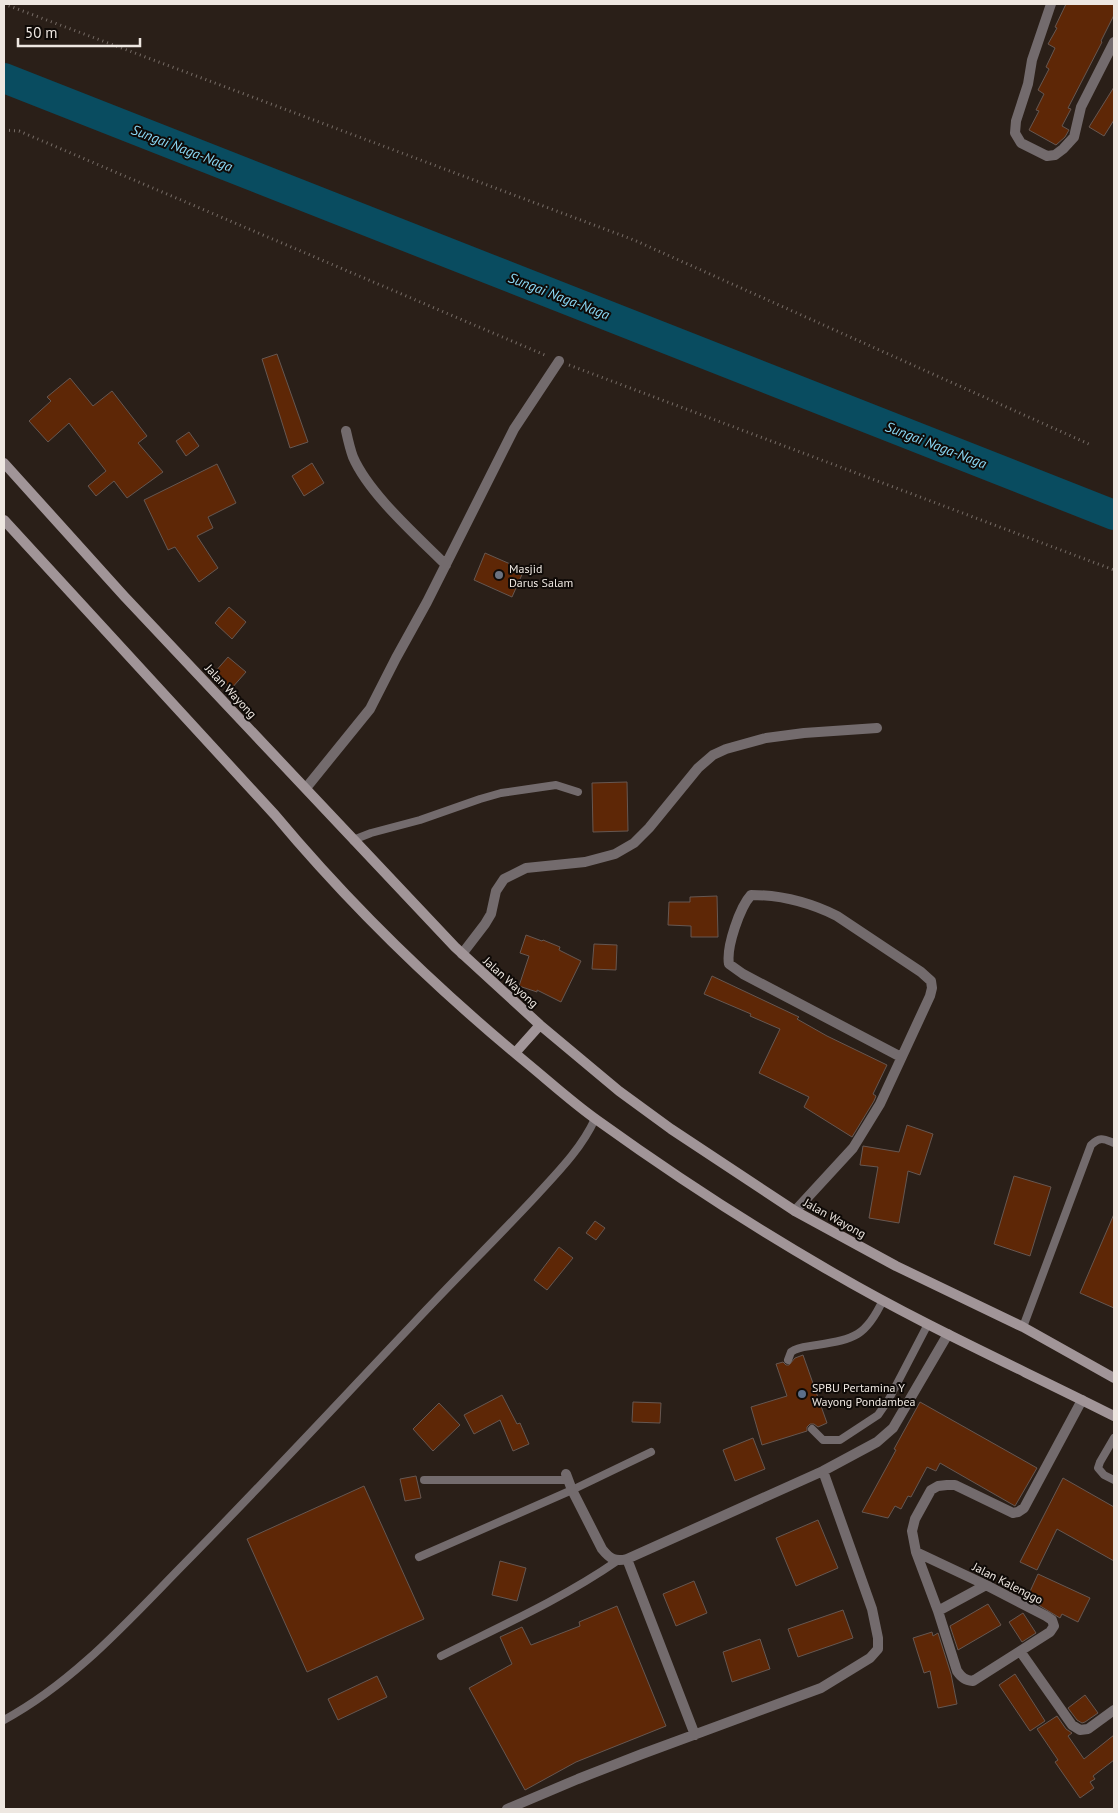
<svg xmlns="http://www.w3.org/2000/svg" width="1118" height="1813" font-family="'PT Sans',sans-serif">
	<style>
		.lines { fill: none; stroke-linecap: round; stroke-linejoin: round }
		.river { stroke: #094c60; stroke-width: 30 }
		.building { fill: #5e2706; stroke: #665751 }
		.path { stroke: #766c66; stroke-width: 3; stroke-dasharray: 1 4; stroke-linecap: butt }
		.lane { stroke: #736b6d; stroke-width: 8 }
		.street { stroke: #736b6d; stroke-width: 10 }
		.secondary { stroke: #a19598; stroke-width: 10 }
		.worship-dot { fill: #6b7280; stroke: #0f0a07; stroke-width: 2 }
		.service-dot { fill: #5c6f8a; stroke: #0f0a07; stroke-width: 2 }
		.labels { text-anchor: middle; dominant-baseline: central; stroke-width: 4; stroke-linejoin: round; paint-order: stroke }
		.poi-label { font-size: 12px; fill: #eee7e1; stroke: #0f0a07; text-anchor: start }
		.street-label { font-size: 12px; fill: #eee7e1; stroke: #0f0a07 }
		.water-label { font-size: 14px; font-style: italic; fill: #8ad8f5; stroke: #0f0a07 }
	</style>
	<rect width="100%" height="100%" fill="#2a1f18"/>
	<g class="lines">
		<path class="river" d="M4,78L1114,515"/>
	</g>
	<path class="building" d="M1066,4H1114V15L1101,41L1102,42L1068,108L1071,109L1062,126L1069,130L1065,137L1056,145L1029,130L1039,111L1036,110L1044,94L1038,90L1049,69L1046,67L1055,48L1048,44L1057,28L1055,27Z
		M1114,87V120L1104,136L1089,127Z
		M277,354L308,442L290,448L262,359Z
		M70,378L93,406L112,391L147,436L138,443L163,472L127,498L114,481L96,496L88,486L106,471L69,423L48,442L29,421L51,401L47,397Z
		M189,432L199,446L186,456L176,441Z
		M312,463L324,483L304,496L292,476Z
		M217,464L236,503L208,517L213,528L197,536L218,568L199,582L175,547L168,550L144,500Z
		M485,553L524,570L512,597L474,580Z
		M229,607L246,622L232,639L215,623Z
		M228,657L246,672L231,689L214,673Z
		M627,782L628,831L593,832L592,783Z
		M717,896L718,937H691V926L668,925L669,902H690V897Z
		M526,935L542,941L543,940L560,947L559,950L581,961L561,1002L537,990V992L519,986L529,956L520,953Z
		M594,944L617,945L616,970L592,969Z
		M712,976L799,1017L797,1019L827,1036L887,1065L873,1094L876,1096L874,1101L852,1137L804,1107L809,1097L759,1073L780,1029L750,1016L751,1014L704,994Z
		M907,1125L933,1134L920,1175L908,1171L899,1223L869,1218L878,1167L860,1165L863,1146L899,1152Z
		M1014,1176L1051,1187L1030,1256L994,1244Z
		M1114,1214V1308L1080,1293Z
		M595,1221L605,1228L596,1240L586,1233Z
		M559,1247L573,1258L547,1290L534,1280Z
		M803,1355L827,1423L818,1427L814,1424H810L807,1427V1431L762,1445L751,1407L787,1396L776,1364L783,1362L786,1365H789L795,1358Z
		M502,1395L517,1424L520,1423L529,1444L513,1451L500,1420L474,1434L464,1415Z
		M633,1402L661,1403L660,1423L632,1422Z
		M920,1402L1037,1468L1015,1506L940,1463L936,1471L927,1467L911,1497L908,1496L901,1509L895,1506L888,1518L862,1512L896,1450L894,1449Z
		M439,1403L460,1425L433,1451L413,1429Z
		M753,1438L765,1469L735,1481L723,1450Z
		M416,1476L421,1498L405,1501L400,1479Z
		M1063,1478L1114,1507V1561L1057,1529L1037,1570L1020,1562Z
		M364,1486L424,1619L307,1672L247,1539Z
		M818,1520L838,1568L796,1586L776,1538Z
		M500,1561L526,1568L517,1601L492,1595Z
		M1038,1574L1090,1598L1078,1622L1062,1614L1060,1618L1027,1598Z
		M694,1581L707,1613L676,1626L663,1594Z
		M988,1604L1001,1625L958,1650L950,1626Z
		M617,1606L666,1726L576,1762L525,1790L469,1688L512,1664L500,1637L522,1627L531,1645L580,1626L579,1622Z
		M843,1610L853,1638L798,1657L788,1629Z
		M1023,1613L1036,1633L1022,1642L1009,1622Z
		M932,1632L933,1636L938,1633L951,1674L957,1704L938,1708L930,1671L924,1673L913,1638Z
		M760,1639L770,1669L732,1682L723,1652Z
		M1015,1674L1045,1721L1030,1731L999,1685Z
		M377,1676L387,1697L338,1720L328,1699Z
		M1085,1695L1098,1713L1085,1722L1082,1723L1077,1720L1068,1708Z
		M1057,1716L1066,1729L1072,1733L1068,1736L1084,1759L1114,1735V1760L1093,1776L1095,1779L1090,1782L1094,1788L1080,1798L1055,1762L1058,1760L1037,1729Z"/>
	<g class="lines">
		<path class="path" d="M4,4L634,240L1091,445
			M4,130L19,131L547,356
			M569,365L1114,570"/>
		<path class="lane" d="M353,840L371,833L420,820L480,799L501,793L556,785L578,792
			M1023,1327L1091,1145C1100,1136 1104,1139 1114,1143
			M788,1360L791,1352C799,1346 807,1347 817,1345C855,1339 866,1336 883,1300
			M812,1429L823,1440H840L878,1415L889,1399L928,1324
			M1114,1438L1100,1462L1098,1468L1104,1475L1114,1480
			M424,1480H568
			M419,1557L572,1490L651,1452
			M441,1656C501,1626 562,1599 617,1561
			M4,1720C74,1682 128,1621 183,1565C261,1486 336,1405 412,1325C453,1281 495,1240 536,1196C558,1172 581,1149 595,1119"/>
		<path class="street" d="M1051,4L1032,60L1028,84L1016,121L1015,133L1021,143L1047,156L1055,155L1063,149L1074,137L1081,107L1114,42
			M346,431C348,440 350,449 353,457C369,494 417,536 446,565
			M306,788L370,709L396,658L427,602L514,429L559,361
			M462,954L485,924L491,914L496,891L504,879L526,868L585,862L615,854L634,843L649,828L698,768L713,755L726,749L766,738L804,733L877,728
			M795,1211L853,1148L880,1104L930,996L932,988L931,981L921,972L837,916C811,903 780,895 751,895C740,907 726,947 729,964L743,974L901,1057
			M566,1474L572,1490L602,1549C610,1559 615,1562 627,1559L823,1471L877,1442L893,1428L948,1334
			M916,1552L986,1585L1046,1616L1052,1620L1054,1626L1050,1632L973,1681C965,1680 962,1678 957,1671L938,1611L916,1552L912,1531L915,1519L931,1490L938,1486L947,1485H955L1013,1513L1018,1512L1024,1508L1082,1400
			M627,1559L695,1735
			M938,1611L986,1585
			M1020,1651L1072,1725L1080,1730L1088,1729L1114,1710
			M507,1809L578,1779L642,1754L821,1688L870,1658L878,1649V1638L872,1609L823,1471"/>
		<path class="secondary" d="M4,463L124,596L455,947L540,1025L619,1091L671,1129L795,1211L896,1266L1023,1327L1114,1378
			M4,520L275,815C351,906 437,989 528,1064C551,1083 573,1103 597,1120C672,1174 750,1225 830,1271C922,1325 1019,1368 1114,1416
			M515,1053L540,1025"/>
	</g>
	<circle class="worship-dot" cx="499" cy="575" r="5"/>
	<circle class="service-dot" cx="802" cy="1394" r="5"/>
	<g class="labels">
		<g class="poi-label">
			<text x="509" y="568">Masjid<tspan x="509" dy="14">Darus Salam</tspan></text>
			<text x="812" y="1387">SPBU Pertamina Y<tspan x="812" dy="14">Wayong Pondambea</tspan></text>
		</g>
		<g class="street-label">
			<text transform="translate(231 691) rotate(47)">Jalan Wayong</text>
			<text transform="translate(511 982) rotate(42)">Jalan Wayong</text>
			<text transform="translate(835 1218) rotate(29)">Jalan Wayong</text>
			<text transform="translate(1008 1583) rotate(27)">Jalan Kalenggo</text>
		</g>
		<g class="water-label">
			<text transform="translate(182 148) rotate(21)">Sungai Naga-Naga</text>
			<text transform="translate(559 296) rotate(21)">Sungai Naga-Naga</text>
			<text transform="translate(936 445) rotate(21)">Sungai Naga-Naga</text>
		</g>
	</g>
	<rect width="1118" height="1813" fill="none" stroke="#eee7e1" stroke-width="10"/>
	<path d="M18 38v8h122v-8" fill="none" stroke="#eee7e1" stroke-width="2.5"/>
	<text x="25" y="38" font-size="15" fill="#eee7e1" stroke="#0f0a07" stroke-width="4" paint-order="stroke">50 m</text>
</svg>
